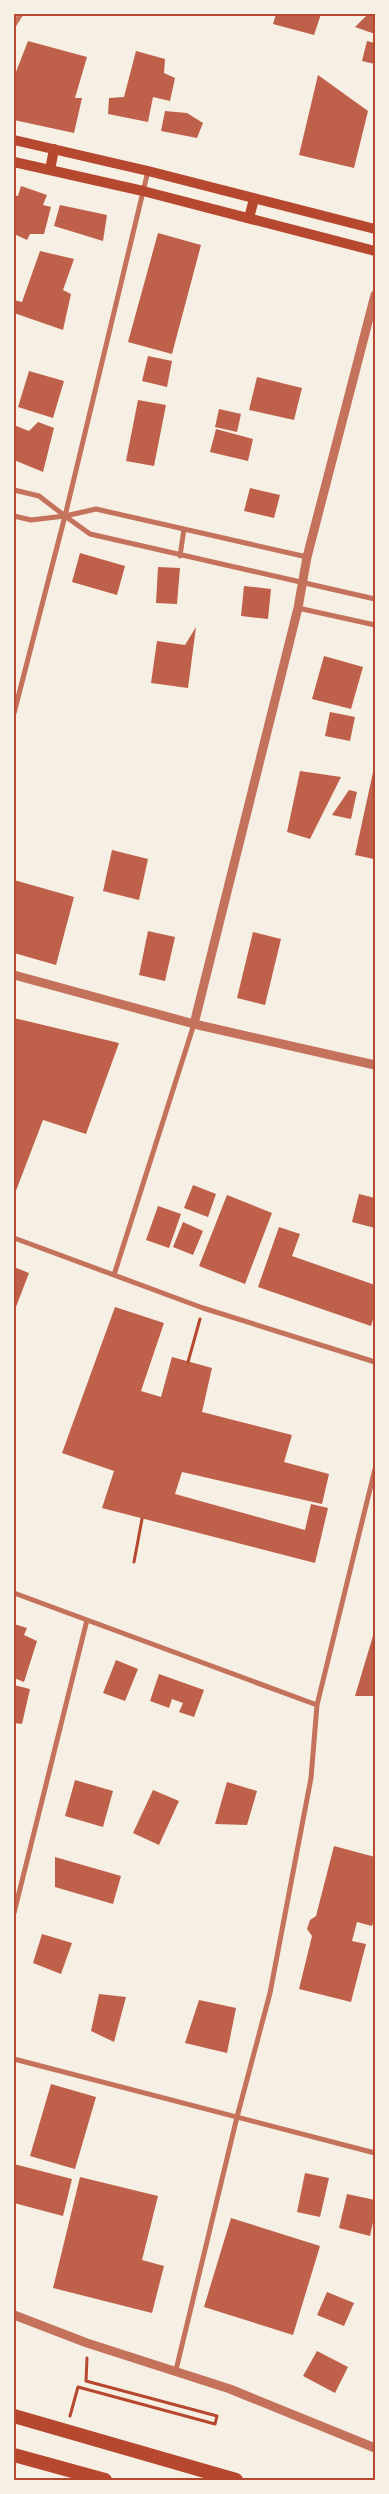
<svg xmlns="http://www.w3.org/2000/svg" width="389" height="2494" font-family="Karla,sans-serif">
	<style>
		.building { fill: #bf614a }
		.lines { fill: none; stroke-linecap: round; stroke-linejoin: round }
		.path { stroke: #b5482f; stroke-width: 3 }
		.minor { stroke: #c5725c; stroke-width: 5 }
		.tertiary { stroke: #c5725c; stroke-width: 9 }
		.secondary { stroke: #b5482f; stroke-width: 10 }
		.trunk { stroke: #b5482f; stroke-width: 14 }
		.neatline { fill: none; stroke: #b5482f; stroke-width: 2 }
	</style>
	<rect width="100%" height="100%" fill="#f6efe4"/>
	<path class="building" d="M276,14H321L314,35L273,24Z
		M368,14H375V34L355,27Z
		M28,41L87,57L75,98H82L74,133L14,120V77Z
		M367,41L375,43V64L362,61Z
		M136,51L165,59L164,73L175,78L170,101L153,97L148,122L108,114L109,98L124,97Z
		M318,75L368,111L354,168L299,155Z
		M165,111L187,113L203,123L197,138L161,131Z
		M21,186L47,195L43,205L51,207L44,234H30L27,240L14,234V195L18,196Z
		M60,205L107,215L103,241L54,226Z
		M158,233L201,245L172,354L128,342Z
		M40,251L74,259L63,290L71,294L63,330L14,313V300L22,302Z
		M148,356L172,361L167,387L142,381Z
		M29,371L64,381L53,418L18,407Z
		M257,377L302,388L294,420L249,410Z
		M138,400L166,405L154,466L126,461Z
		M219,409L241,414L237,432L215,427Z
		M38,422L54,428L43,472L14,460V425L29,431Z
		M216,429L253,439L248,461L210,452Z
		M250,488L280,495L274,518L244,511Z
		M80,553L125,566L117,595L72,582Z
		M158,567L180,568L177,604L156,603Z
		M244,586L271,589L268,619L241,616Z
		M196,627L188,688L151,683L157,641L185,645Z
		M324,656L363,667L351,709L312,699Z
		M330,712L355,717L350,741L325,736Z
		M375,763V851L374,859L355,855Z
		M300,771L341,777L310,839L287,832Z
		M349,790L357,792L351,819L332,815Z
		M112,850L148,859L139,900L103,891Z
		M14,880L74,897L56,965L14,953Z
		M148,931L175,937L165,981L139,975Z
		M253,932L281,939L265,1005L237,998Z
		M14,1018L119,1043L86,1134L43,1120L14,1196Z
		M193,1185L216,1194L208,1217L184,1208Z
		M359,1194L375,1198V1228L352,1222Z
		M227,1195L272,1213L245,1284L199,1266Z
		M158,1206L181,1214L169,1248L146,1240Z
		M183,1222L203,1231L193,1255L173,1247Z
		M279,1227L300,1234L292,1256L375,1285V1313L371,1326L258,1287Z
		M14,1267L29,1273L14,1312Z
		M115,1307L164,1323L141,1391L161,1397L172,1357L212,1368L202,1412L292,1435L284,1462L329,1474L322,1504L182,1472L175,1494L305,1530L311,1504L328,1508L315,1563L102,1508L114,1471L62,1453Z
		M14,1624L27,1628L24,1635L37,1641L24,1682L14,1678Z
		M375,1629V1696H355Z
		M116,1660L138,1669L125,1701L103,1693Z
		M159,1674L204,1690L194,1717L179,1712L183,1703L172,1699L169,1708L150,1701Z
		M14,1685L30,1689L22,1724L14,1723Z
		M75,1780L113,1791L103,1827L65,1816Z
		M227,1782L257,1791L247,1825L215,1824Z
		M153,1790L179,1801L159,1845L133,1833Z
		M334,1846L375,1857V1914L372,1926L357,1922L352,1941L366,1944L351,2002L299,1989L312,1936L307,1929L310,1920L316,1916Z
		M55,1857L121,1876L113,1904L55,1887Z
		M42,1934L72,1943L61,1974L33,1963Z
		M99,1994L126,1997L114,2042L91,2031Z
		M199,2000L236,2008L227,2053L185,2043Z
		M51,2084L96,2097L75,2169L30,2156Z
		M14,2164L72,2179L63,2216L14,2203Z
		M305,2173L329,2178L320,2217L297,2212Z
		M80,2177L158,2196L142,2260L164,2266L152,2313L53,2288Z
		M347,2194L375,2200V2213L370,2236L339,2228Z
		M231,2218L320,2246L293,2335L204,2307Z
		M327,2292L354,2303L344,2326L317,2315Z
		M317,2351L348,2367L335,2393L303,2376Z"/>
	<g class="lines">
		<path class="path" d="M188,1362L200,1319
			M134,1562L142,1519
			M70,2416L78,2387L215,2424L217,2416L86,2381L87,2358"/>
		<path class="minor" d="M14,25L21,14
			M14,490L39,496L65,516L96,509L307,557
			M14,516L31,520L65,516L90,534L375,599
			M180,556L184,529
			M298,608L375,625
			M14,713L65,516L148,171
			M14,1238L203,1308L375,1362
			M114,1275L194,1024
			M14,1593L317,1705
			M14,1913L87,1620
			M14,2059L375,2153
			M176,2370L237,2117L270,1993L311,1778L317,1705L375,1469"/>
		<path class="tertiary" d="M14,975L194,1024L375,1065
			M194,1024L298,608L307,557L375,295
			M14,2315L87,2343L230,2389L375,2448"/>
		<path class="secondary" d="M14,140L148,171L375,229
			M14,162L143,191L375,251
			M50,170L54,149
			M249,218L254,199"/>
		<path class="trunk" d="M14,2416L236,2480
			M14,2455L105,2480"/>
	</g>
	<rect width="389" height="2494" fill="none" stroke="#f6efe4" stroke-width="30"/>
	<rect x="15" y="15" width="359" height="2464" class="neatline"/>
</svg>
